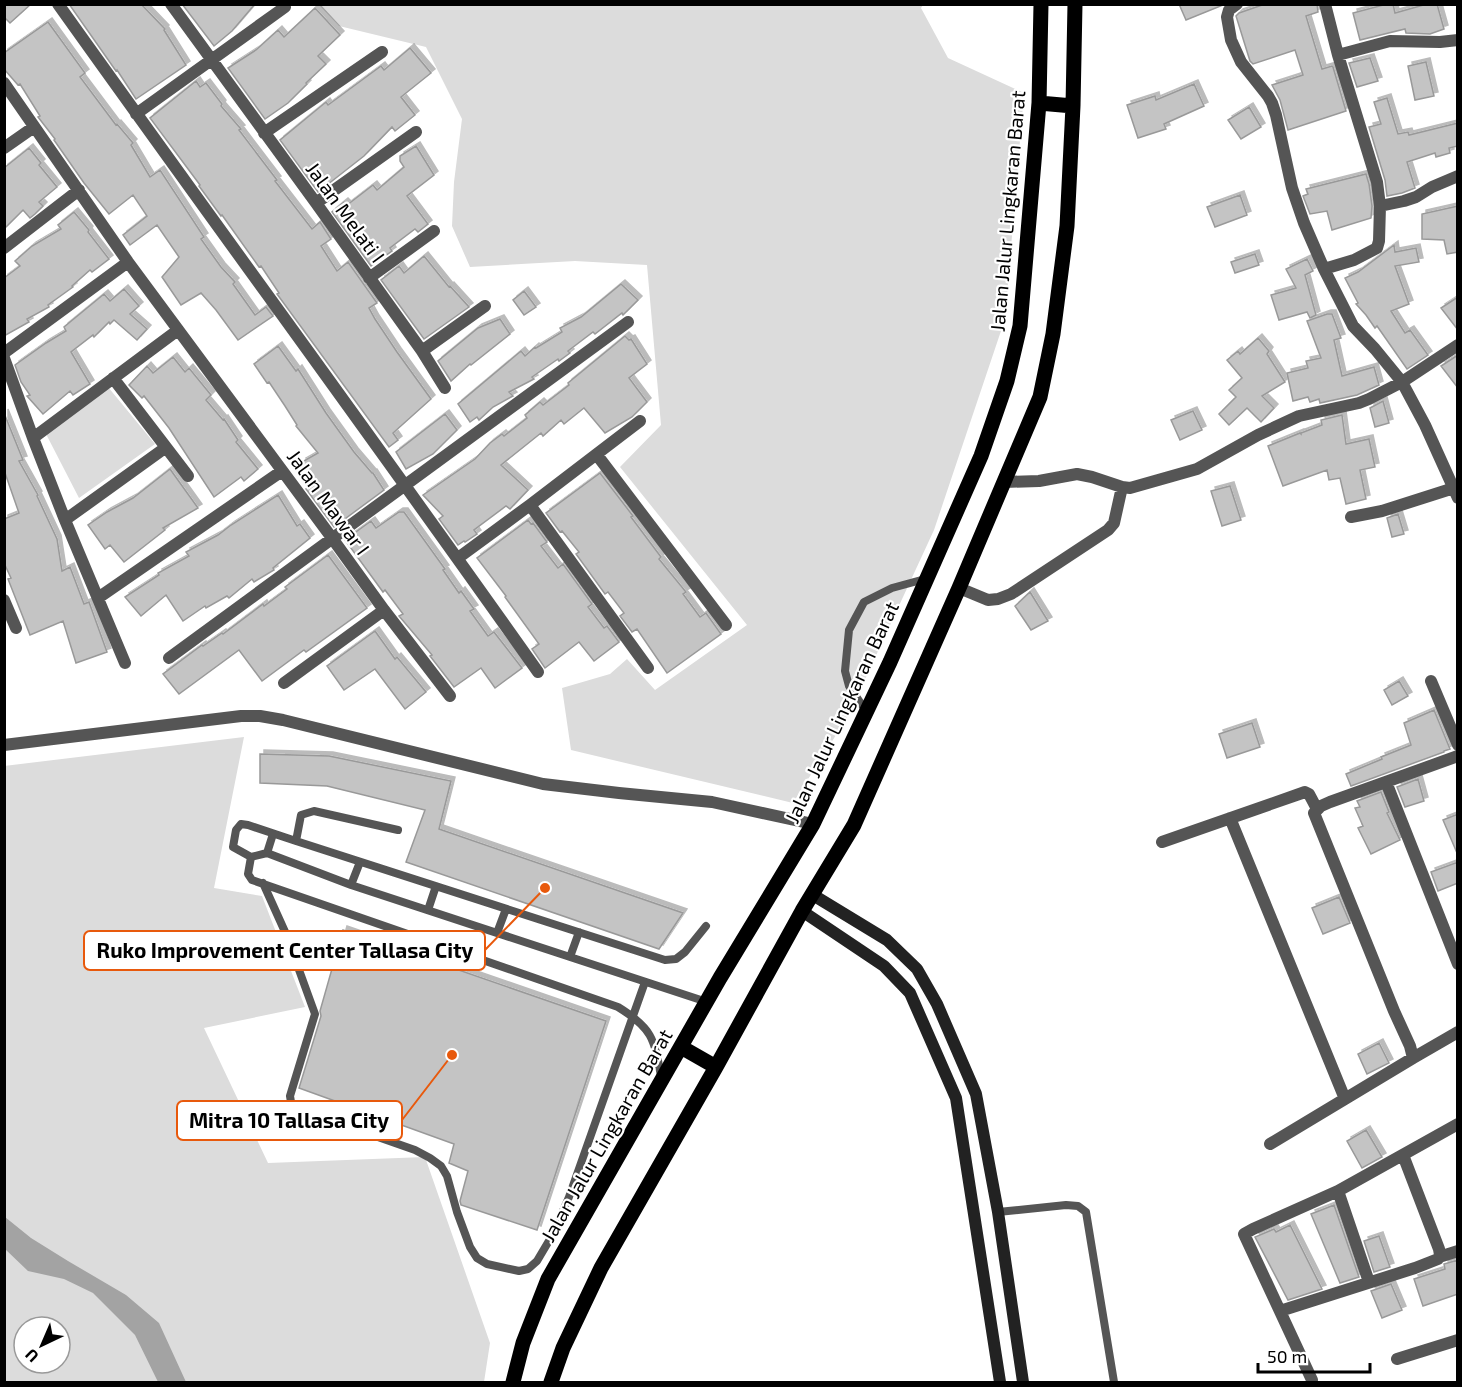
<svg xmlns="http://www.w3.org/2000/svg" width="1462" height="1387" font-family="'Exo 2',sans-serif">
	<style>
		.green { fill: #dcdcdc; fill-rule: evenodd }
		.water { fill: #a3a3a3 }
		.building { fill: #c4c4c4; stroke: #999; stroke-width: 1.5; filter: url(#shadow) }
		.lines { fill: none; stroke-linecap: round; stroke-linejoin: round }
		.lane { stroke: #555; stroke-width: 8 }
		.street { stroke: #555; stroke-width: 12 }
		.secondary { stroke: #222; stroke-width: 12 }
		.primary { stroke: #000; stroke-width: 15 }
		.labels { text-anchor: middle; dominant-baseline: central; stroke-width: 4.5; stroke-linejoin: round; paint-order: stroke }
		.street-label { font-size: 20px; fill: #000; stroke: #fff }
		.leader { fill: none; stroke: #e8590c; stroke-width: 2 }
		.callout-dot { fill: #e8590c; stroke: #fff; stroke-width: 2 }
		.callout { fill: #fff; stroke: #e8590c; stroke-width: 2 }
		.callout-label { font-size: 21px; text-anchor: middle; font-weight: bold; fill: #000 }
	</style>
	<defs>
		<filter id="shadow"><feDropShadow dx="4" dy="-4" stdDeviation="0" flood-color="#0004"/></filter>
	</defs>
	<rect width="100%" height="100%" fill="#fff"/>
	<path class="green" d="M319,5H923L921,8L948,58L1024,93L1005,319L934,530L848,716L793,803L571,750L562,688L610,674L627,659L655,690L747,625L620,467L661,425L647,265L575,261L470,267L452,226L454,182L462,119L426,47L339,26Z
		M108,387L155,444L79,498L46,434Z
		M244,737L214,888L262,896L305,1007L204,1028L268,1163L425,1157L490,1343L484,1382H5L4,766ZM24,1327H60V1363H24Z"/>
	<path class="water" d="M5,1217L31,1238L68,1261L126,1295L159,1323L186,1382H158L135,1335L93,1293L64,1279L28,1271L5,1249Z"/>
	<path class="building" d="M4,4H31L10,23L4,17Z
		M69,4H141L165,29L164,30L186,65L136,99L117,70L116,71Z
		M182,4H255L232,31L214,46Z
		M1179,4H1223V5L1186,20Z
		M1265,4H1317L1318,12L1306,16L1322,69L1332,66L1333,67L1346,111L1288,130L1280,100L1272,85L1303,75L1295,50L1253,64L1250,61L1236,16L1239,13Z
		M1387,4H1393L1395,13L1427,4H1437L1444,29L1430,34L1406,33L1405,29L1360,40L1353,13Z
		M315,8L340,35L318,56L326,64L306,83L307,84L288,103L265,119L228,68L256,50L278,30L284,37Z
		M48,22L85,73L80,77L116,125L117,124L133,143L131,145L150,177L160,170L204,237L201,239L221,267L235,282L233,284L255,315L266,307L273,316L238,340L216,310L201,293L181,305L162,277L179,257L157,225L130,245L123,235L147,216L133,195L109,214L84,183L54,140L55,139L38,117L40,116L20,84L18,85L4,69V53Z
		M410,48L431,73L401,97L415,115L395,131L392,127L364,156L318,192L280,140L326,102L328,105L381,66L384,70Z
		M1370,58L1378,81L1357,87L1349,63Z
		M1426,62L1434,96L1415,100L1408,66Z
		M196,81L200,87L206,83L222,104L221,106L241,129L239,130L277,180L275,181L312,229L320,222L331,239L321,246L337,271L348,262L377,303L369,308L375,319L397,352L431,399L393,433L398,440L389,447L277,294L279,293L261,266L259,267L222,215L221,216L199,186L200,185L150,118Z
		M1194,84L1204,106L1164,124L1166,129L1138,138L1127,105L1155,96L1156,100Z
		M1387,98L1398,134L1408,132L1409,135L1458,123V146L1449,148L1450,153L1436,157L1435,153L1407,162L1415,188L1402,193L1387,196L1385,180L1369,127L1381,124L1374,102Z
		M1249,107L1261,127L1241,139L1228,120Z
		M416,146L434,175L407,196L428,224L418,232L415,229L390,248L392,251L371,266L332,212L344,202L347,205L373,185L377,190L404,167L400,161V156Z
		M29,148L41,163L39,165L57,187L39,202L43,206L35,214L30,218L23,210L4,229V168Z
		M1366,174L1369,184L1372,206L1371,218L1332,230L1327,211L1310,214L1303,196L1308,194L1306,189Z
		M1240,195L1247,215L1215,227L1207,207Z
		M1458,206V252L1447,254L1444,240L1422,239V214Z
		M74,212L89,230L88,232L109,259L92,272L90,270L72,286L73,287L48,305L49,307L27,319L29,322L4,336V278L20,266L15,261L32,246L61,229L58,225Z
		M1394,245L1395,252L1416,248L1419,262L1395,266L1409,304L1391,311L1405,333L1410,330L1428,355L1407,369L1377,326L1375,328L1366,315L1356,304L1358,303L1345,278L1358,272Z
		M1255,254L1259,265L1235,273L1231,262Z
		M424,256L449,287L450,286L469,307L424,339L381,280L399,266L404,273Z
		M1307,259L1313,271L1305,275L1316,315L1310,318L1307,312L1279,320L1271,295L1296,288L1286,269Z
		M621,284L638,300L623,315L622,313L595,334L593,332L568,351L570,353L559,361L558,359L532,377L534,379L509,392L513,396L493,407L479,420L477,417L470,422L458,404L521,351L525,356L535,347L536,348L562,332L560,328L581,317Z
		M124,289L139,306L130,314L147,329L137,340L114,320L110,324L109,322L94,337L93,335L71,352L90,384L73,395L70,391L43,414L27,396L30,395L21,382L15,365L46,343L66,331L64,327L104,294L110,301Z
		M524,291L536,307L524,315L513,300Z
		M1458,297V330L1441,308Z
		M1327,314H1332L1341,338L1334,340L1342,376L1374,367L1379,385L1357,395L1320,403L1319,399L1310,402L1308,397L1293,401L1287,373L1308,368L1306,361L1321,358L1307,321Z
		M500,319L510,334L471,365L470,364L451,381L438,361L478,328Z
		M625,336L629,340L631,339L647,364L629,378L647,402L632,417L605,433L584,408L564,424L561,420L543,436L541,433L501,465L528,490L510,509L506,506L474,530L477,534L465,542L464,541L458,545L439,519L443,516L423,495L475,459L490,443L502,434L504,436L527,418L525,415L540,402L543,405L569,385L568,383Z
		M1258,338L1269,351L1267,354L1285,382L1262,396L1274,408L1261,422L1247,408L1229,425L1219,414L1236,397L1229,390L1242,378L1227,360L1238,351L1240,354Z
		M278,346L296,371L298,369L326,413L354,452L372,473H373L384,490L334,527L306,489L314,483L302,462L318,453L296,426L297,425L285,406L269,382L267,383L254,364Z
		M1458,355V388L1441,366Z
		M173,357L185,372L189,368L211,395L206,400L223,420L224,419L238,440L236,442L258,469L244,481L241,477L214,497L169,428L144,396L142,398L129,385L147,366L153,373Z
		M1383,401L1389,423L1375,427L1370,408Z
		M1193,411L1202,430L1180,440L1171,420Z
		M4,413L23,460L19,461L38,495L37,496L57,539L62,571L70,567L84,604L89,602L107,652L76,663L63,621L30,635L8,579L11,578L4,563V519L19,513L4,470Z
		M445,414L457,430L433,454L406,469L396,452Z
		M1342,415L1346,444L1369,439L1375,467L1360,470L1366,499L1346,504L1340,478L1329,480L1327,470L1283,486L1268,446L1300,433L1301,434V433L1322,425L1321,420Z
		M170,469L198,508L163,528L165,530L124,562L110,545L105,549L88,525L107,512L133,498Z
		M600,473L633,516L631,517L661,557L659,559L686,592L683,594L700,617L706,613L721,634L667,673L637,629L632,632L620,616L624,613L608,592L605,594L576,554L579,552L562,531L560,532L546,513Z
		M1230,486L1241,520L1222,526L1211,491Z
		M278,495L297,526L300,524L310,538L273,568L274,570L254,582L252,579L229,598L227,596L206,608L205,606L183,621L166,595L141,616L125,597L159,575L158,573L189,556L186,552L218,535L231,525Z
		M399,512H404L445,569L443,570L459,593L461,591L474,609L470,611L488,636L494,632L522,668L495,688L481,668L454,687L430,656L432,655L399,616L403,614L385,590L383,592L345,540L371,521L376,528Z
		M1398,514L1404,534L1392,537L1387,518Z
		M528,520L531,524L533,523L547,542L541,546L558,568L563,564L592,604L588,607L604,628L607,626L619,642L594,661L579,642L545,668L532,649L539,644L505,597L506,596L477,558Z
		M328,555L367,608L306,652L304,650L262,681L239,650L179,694L163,674L202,645L203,646L222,633L223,634L263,604L264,606L287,589L285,587Z
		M1030,592L1048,621L1031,630L1015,606Z
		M375,631L395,659L397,657L426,692L405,709L375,669L344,690L327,666Z
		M1399,681L1408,696L1392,705L1384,690Z
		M1434,710L1450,749L1444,751V752L1351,786L1346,774L1382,759L1381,757L1411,745L1404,723Z
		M1252,723L1260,747L1227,758L1219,734Z
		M260,754L329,756L451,781L439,829L683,913L659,949L406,862L425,810L327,786L260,783Z
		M1418,779L1424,801L1405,807L1397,787Z
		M1381,792L1389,812L1387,813L1400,840L1371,854L1358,828L1363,826L1355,808L1360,807L1357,801Z
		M1458,814V853H1457L1443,820Z
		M1458,862V883L1438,891L1431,872Z
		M1339,897L1350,923L1323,934L1312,908Z
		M343,930L606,1021L537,1230L461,1205L460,1201L468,1171L449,1163L454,1144L299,1088L321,1016L320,1011Z
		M1379,1043L1389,1063L1367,1074L1358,1054Z
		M1366,1130L1382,1157L1362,1168L1347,1141Z
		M1334,1205L1359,1277L1340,1283L1311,1214Z
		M1290,1225L1322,1289L1288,1300L1255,1237L1274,1229L1276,1232Z
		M1379,1236L1390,1267L1374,1272L1364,1241Z
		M1458,1260V1294L1423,1306L1414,1279L1445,1269L1444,1264Z
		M1391,1284L1402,1310L1382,1318L1371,1291Z"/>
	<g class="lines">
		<path class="lane" d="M866,711L849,686L845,671L849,630L864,602L892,588L925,579
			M398,830L314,811L301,815L296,841L248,825L241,824L236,830L233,847L251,857L248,874L252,880L618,1007C652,1028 654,1038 661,1076
			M296,841L665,960L676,959L685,952L706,926
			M267,853L351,885L707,1002
			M251,857L267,853L273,834
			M263,883L286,934L315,1014L290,1096L291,1102L298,1109L415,1150L430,1158L441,1166L447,1176L457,1212L470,1247L477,1258L487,1264L519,1271L528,1269L537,1261L553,1234L569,1197L645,982
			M351,885L360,862
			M428,910L436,886
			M497,933L506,909
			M286,934L329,944
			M570,957L579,932
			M998,1212L1066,1205L1078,1206L1086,1212L1114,1382"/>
		<path class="street" d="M58,4C217,227 380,448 538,672
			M171,4L316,203L422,351L445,388
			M1237,4L1229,10L1227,17L1231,40L1241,62L1268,96L1272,103L1276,115L1292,188L1304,223L1324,269L1353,326L1375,349L1402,382L1425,425L1458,498
			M1338,55L1390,41L1440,42L1458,40
			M4,83L128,262L332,538L384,610L450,696
			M136,114L285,7
			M264,133L382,52
			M4,148L34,127
			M316,203L416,132
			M1380,206L1404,201L1416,197L1432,187L1458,176
			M4,248L79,190
			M1324,269L1354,260L1377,248L1379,241L1380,206L1377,182L1338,55L1325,4
			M369,278L434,231
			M422,351L485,306
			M4,353L128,262
			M4,358L33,438L65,520L125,663
			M113,378L188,476
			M33,438L178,330
			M597,455L726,625
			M1004,482L1039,481L1077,474L1092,477L1122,487L1130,488L1197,469L1258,435L1299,416L1359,403L1369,399L1402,382L1458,345
			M530,505L648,668
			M1351,517L1382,511L1454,488
			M65,520L165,448
			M458,558L530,505L640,421
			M959,588L988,600L998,599L1011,594L1108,530L1114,523L1122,487
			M98,598L282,471
			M4,600L16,628
			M169,658L628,322
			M1431,681L1458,745
			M284,683L384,610
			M4,745L241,716H260L283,720L543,784L619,793L712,802L813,824
			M1386,782L1458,964
			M1230,818L1345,1099
			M1162,842L1305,792L1309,794L1317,809
			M1413,1058L1458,1032
			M1270,1144L1413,1058L1410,1046L1394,1011L1314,813L1321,806L1330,802L1458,756
			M1338,1191L1369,1282
			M1439,1257L1458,1251
			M1280,1311L1415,1268L1438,1259L1440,1255L1439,1249L1403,1155
			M1397,1359L1458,1340
			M1312,1380L1244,1234L1253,1229L1338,1191L1458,1124"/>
		<path class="secondary" d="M813,895L887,940L917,969L937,1004L976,1094L998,1212L1023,1382
			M802,911L884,966L910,993L956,1098L1000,1382"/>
		<path class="primary" d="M1039,103L1073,106
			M681,1047L716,1067
			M513,1382L523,1343L548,1279L720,978L813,824L890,662L981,456L1007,381L1020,326L1039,103L1041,4
			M551,1382L563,1348L601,1268L716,1067L802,911L854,825L959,588L1040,397L1053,334L1067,226L1073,106L1075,4"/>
	</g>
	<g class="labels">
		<g class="street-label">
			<text transform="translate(1007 211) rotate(-85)">Jalan Jalur Lingkaran Barat</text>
			<text transform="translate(346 212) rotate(54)">Jalan Melati I</text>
			<text transform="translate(329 502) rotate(54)">Jalan Mawar I</text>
			<text transform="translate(841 712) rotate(-65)">Jalan Jalur Lingkaran Barat</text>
			<text transform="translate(606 1135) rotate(-60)">Jalan Jalur Lingkaran Barat</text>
		</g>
	</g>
	<path class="leader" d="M545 888L485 950M452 1055L402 1120"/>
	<g class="callout-dot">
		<circle cx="545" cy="888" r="6"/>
		<circle cx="452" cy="1055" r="6"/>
	</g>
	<g class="callout">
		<rect x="84" y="931" width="401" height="39" rx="6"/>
		<rect x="177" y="1101" width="225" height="39" rx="6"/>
	</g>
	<g class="callout-label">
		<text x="285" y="958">Ruko Improvement Center Tallasa City</text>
		<text x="289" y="1128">Mitra 10 Tallasa City</text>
	</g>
	<rect width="1462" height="1387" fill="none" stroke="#000000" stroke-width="12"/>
	<g transform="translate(42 1345) rotate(224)"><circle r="28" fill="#ffffff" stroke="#999999" stroke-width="1.5"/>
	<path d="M0-4.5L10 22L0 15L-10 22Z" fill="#000000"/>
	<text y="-9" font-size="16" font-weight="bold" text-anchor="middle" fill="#000000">U</text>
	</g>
	<path d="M1258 1363v9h112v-9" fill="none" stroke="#000000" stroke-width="3"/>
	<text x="1267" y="1363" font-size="18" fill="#000000" stroke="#ffffff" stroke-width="4.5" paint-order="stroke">50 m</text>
</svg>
